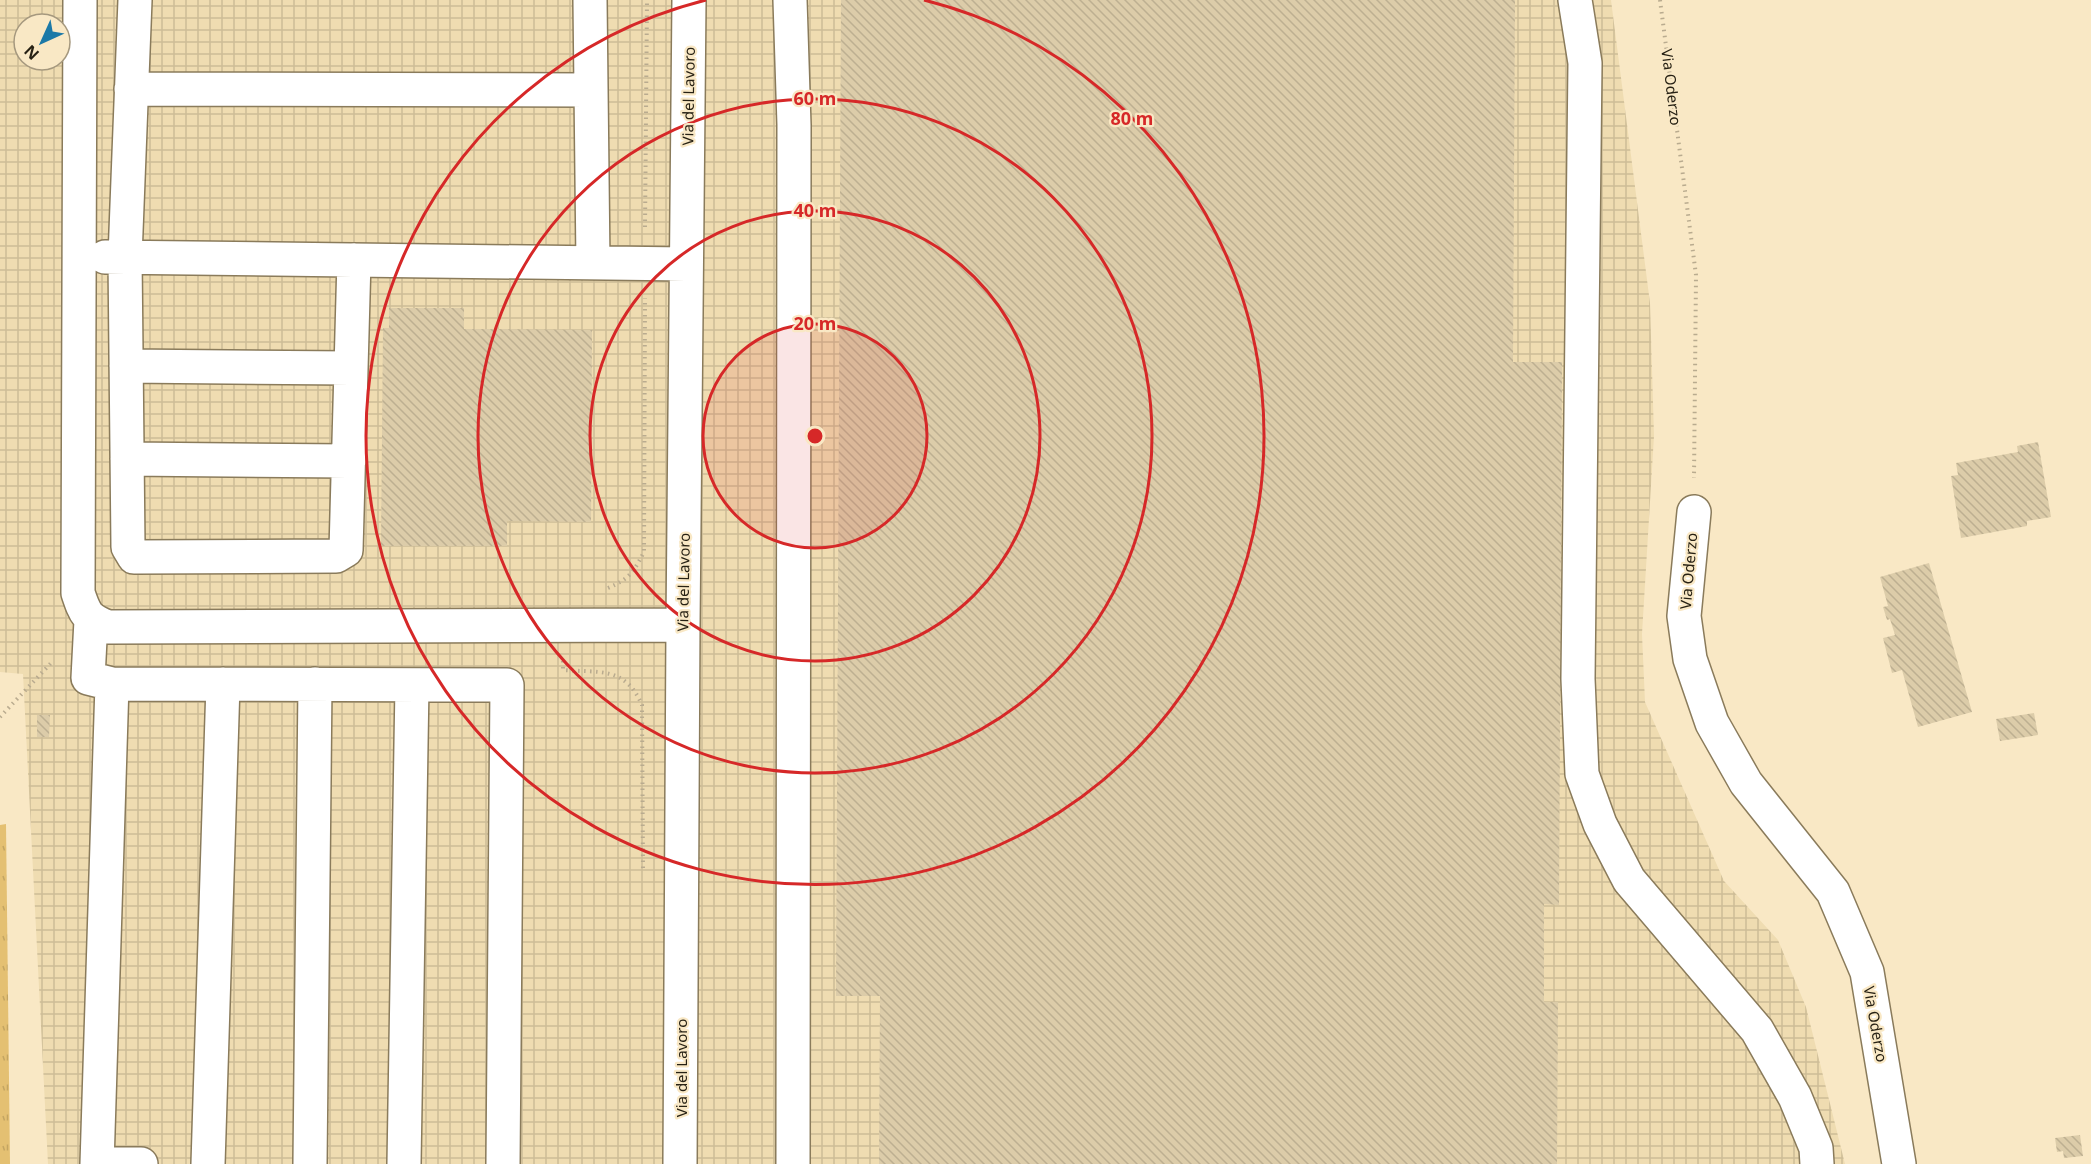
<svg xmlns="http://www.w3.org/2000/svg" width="2091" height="1164" font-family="'Noto Sans',sans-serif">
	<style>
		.industrial { fill: url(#industrial-grid); fill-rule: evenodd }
		.grass { fill: url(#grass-tufts) }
		.building { fill: url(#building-back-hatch) }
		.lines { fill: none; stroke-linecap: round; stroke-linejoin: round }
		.minor-casing { stroke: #8a7b5b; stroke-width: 36 }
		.path { stroke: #b9ab8f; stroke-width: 4; stroke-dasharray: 1.5 4.5; stroke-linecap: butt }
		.minor { stroke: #fff; stroke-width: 33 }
		.ring { fill: none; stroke: #d62828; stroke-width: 3 }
		.labels { text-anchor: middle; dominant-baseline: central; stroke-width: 4.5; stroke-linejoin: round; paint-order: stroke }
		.street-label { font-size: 15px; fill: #272114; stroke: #f9e8c5 }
		.centre { fill: #d62828; stroke: #f9e8c5; stroke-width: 3 }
		.ring-label { font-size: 18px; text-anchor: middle; font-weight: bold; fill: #d62828; stroke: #f9e8c5; stroke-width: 4.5; stroke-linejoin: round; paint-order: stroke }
	</style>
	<defs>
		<pattern id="industrial-grid" width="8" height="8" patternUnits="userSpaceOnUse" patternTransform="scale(1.5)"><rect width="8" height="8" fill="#efdcb1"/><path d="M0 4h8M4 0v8" fill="none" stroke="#cdbc97"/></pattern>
		<pattern id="grass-tufts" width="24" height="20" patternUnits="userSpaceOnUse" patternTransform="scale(1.5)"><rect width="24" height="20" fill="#e4c072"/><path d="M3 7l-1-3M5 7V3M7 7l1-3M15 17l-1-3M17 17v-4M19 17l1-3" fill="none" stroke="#c4a562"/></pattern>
		<pattern id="building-back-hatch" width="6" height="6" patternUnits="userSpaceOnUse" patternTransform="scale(1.5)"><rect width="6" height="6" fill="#dccca9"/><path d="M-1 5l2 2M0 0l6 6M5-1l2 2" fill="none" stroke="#bdaf91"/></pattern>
	</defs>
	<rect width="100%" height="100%" fill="#f9e8c5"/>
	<path class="industrial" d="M0,0H1611L1650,303L1654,436L1642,634L1645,702L1724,881L1778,940L1806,1007L1845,1164H48L23,674L0,672ZM24,24H60V60H24Z"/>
	<path class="grass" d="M6,824L10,1164H0V825Z"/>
	<path class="building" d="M841,0H1515L1513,362H1562L1559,905L1544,904V1002H1558L1557,1164H879L880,996H836Z
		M389,308H464V329L592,330L591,522L507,521V546H381L383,328H389Z
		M2038,442L2051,517L2027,521V526L1961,538L1951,476L1958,475L1956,463L2018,452L2017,446Z
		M1929,563L1972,712L1918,727L1902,670L1892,673L1883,638L1895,635L1890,619L1887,620L1883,607L1888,606L1880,577Z
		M2034,713L2038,735L2000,741L1996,719Z
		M37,715H50L49,737H37Z
		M2080,1135L2083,1156L2064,1158L2063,1151L2057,1152L2055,1138Z"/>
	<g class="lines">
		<g class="minor-casing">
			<path id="minor" d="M80,0L78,593C85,614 87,619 108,627L683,625
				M135,0L125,257L128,547L134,557L336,556L346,550L354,260
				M590,0L593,263
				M790,0L794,125L793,1164
				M1575,0L1585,63L1578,679L1582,774L1600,824L1629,880L1757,1030L1795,1097L1816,1148L1817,1164
				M131,89L591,90
				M105,257L686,264
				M126,366L351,368
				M127,459L349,461
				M1694,512L1684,616L1690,659L1712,723L1746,783L1833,892L1867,972L1899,1164
				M91,620L88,678L112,684L97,1164H141
				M112,684L507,685L503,1164
				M208,1164L223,684
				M310,1164L315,684
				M404,1164L412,685
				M680,1164L683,625L689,0"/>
		</g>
		<path class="path" d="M1660,0L1696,275L1694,478
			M645,227L647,0
			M608,588C629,579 633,573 644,552L645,298
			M563,661V670C600,673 625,666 642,705L643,870
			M0,717L53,661"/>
		<use href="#minor" class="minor"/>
	</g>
	<circle cx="815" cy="436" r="112" fill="#d62828" fill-opacity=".12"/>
	<g class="ring">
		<circle cx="815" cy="436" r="112"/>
		<circle cx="815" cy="436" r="225"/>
		<circle cx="815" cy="436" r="337"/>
		<path d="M924 0A449 449 0 1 1 706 0"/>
	</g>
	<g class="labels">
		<g class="street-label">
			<text transform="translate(1672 87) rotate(83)">Via Oderzo</text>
			<text transform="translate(688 96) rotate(-89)">Via del Lavoro</text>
			<text transform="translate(1688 571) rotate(-85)">Via Oderzo</text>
			<text transform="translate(683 582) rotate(-89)">Via del Lavoro</text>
			<text transform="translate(1876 1024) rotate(80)">Via Oderzo</text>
			<text transform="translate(681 1068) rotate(-90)">Via del Lavoro</text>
		</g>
	</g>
	<circle cx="815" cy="436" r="9" class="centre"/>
	<g class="ring-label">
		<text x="815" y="105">60 m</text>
		<text x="1132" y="125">80 m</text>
		<text x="815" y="217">40 m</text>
		<text x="815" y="330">20 m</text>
	</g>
	<g transform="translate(42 42) rotate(225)"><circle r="28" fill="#f9e8c5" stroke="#a5987e" stroke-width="1.5"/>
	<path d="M0-4.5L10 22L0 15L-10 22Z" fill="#1c79a7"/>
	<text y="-9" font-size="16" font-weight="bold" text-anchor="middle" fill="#272114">N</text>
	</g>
</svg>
